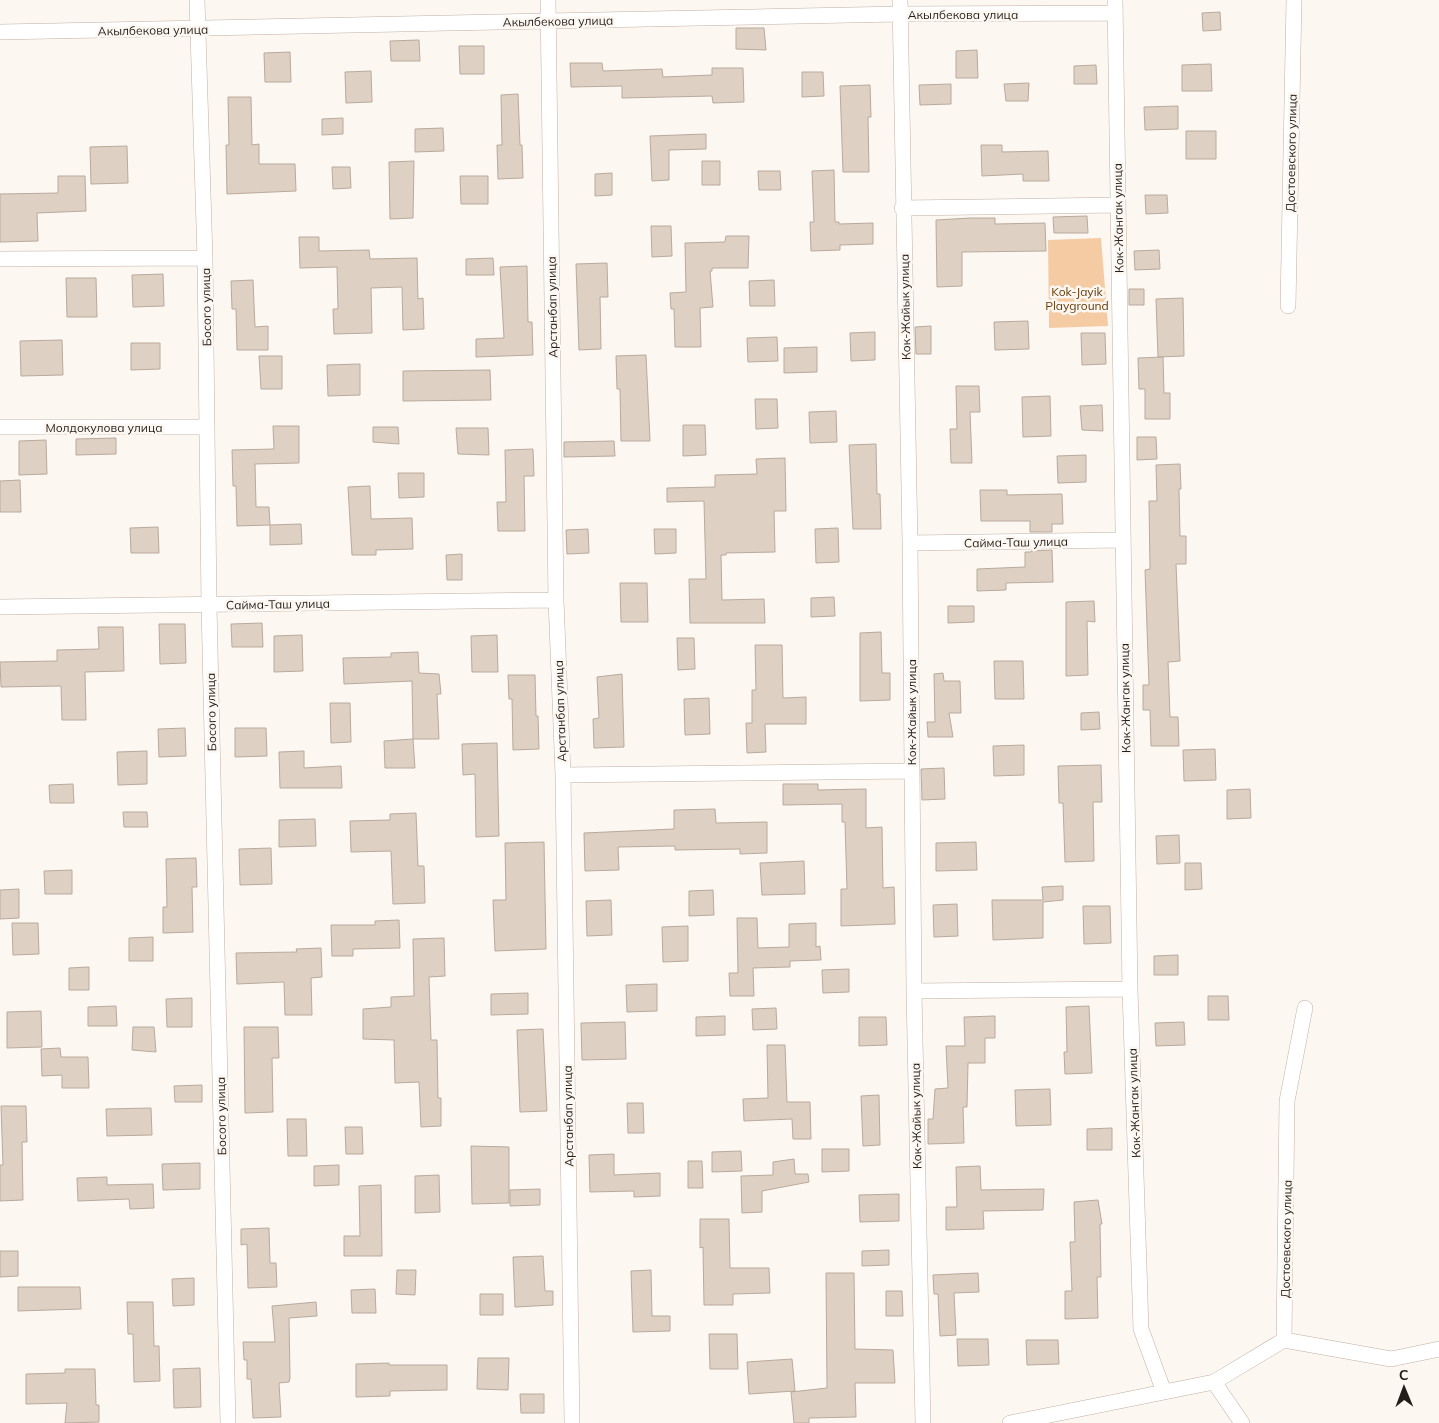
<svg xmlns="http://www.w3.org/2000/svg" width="1439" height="1423" font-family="Mulish,sans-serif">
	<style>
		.green { fill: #f4cba3 }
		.building { fill: #ded0c2; stroke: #b8aa9d }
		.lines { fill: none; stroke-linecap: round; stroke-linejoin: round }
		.street-casing { stroke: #bfb1a4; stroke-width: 16 }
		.street { stroke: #fff; stroke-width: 15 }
		.labels { text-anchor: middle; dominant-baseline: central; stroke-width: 5; stroke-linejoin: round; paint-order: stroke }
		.street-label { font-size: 12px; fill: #231e19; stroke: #fdf7f2 }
		.park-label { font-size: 12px; fill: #653c09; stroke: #fdf7f2 }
	</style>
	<rect width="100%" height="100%" fill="#fdf7f2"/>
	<path class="green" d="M1101,238L1108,326L1049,328L1048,240Z"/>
	<path class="building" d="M1220,12L1221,30L1203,31L1202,13Z
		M736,28H764L766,50L736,49Z
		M419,40L420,61H391L390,41Z
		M459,46H484V74H460Z
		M977,50L978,78H956V51Z
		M290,52L291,82H265L264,53Z
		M570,63H602L603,71L662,69L663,77L712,75V68H743L744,102L713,103L712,96L622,98V86L571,87Z
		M1211,64L1212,91H1182V65Z
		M1096,65L1097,84H1074V66Z
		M371,71L372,102L346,103L345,72Z
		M802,72H823L824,96L802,97Z
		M1029,83L1028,101H1006L1004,84Z
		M951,84V104L920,105L919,85Z
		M870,85L871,117H868L869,172H843L840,86Z
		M518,94L520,145H522L523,178L498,179L497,145H502L501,95Z
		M228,97H251L252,145L259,144V164H295L296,191L227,194L226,145H229Z
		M1178,106V129L1145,130L1144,107Z
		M343,118V134L322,135V119Z
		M443,128L444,151L415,152V129Z
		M1186,131H1216V159H1186Z
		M706,134V149L669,150V180L652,181L650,136Z
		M981,145H1002V152L1048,151L1049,181H1023V174L982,176Z
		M127,146L128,183L91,184L90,147Z
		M414,161L413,218L390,219L389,162Z
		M702,161H720V185H702Z
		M332,167H350L351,188L333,189Z
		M834,170L835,222H839V224L873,223V244L840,245V250L811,251L810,222H814L812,171Z
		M758,171H780L781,190H759Z
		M612,173V195L595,196V174Z
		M58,176H85L86,211L37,213L38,241L0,242V194L58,193Z
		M460,176H488V204H461Z
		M1145,195H1167L1168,213L1146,214Z
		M1087,216L1088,233H1054L1053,217Z
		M970,218H995V224L1045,223L1046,251L962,252V286L937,287L936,220Z
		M651,226H671L672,256L652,257Z
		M726,236H749L748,268H712V271H710L713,307L700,308L701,347H675L674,309H671L670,293L686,292L685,243L725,242Z
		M299,237H319V251L369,250L370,259L417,258L418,299L423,298L424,329L403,330L402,287L371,288L372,333L334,334L333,309H338L337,267L300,268Z
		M1159,250L1160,269L1135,270L1134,251Z
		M493,258L494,275H466V259Z
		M607,263L608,297H600L601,349L579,350L576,264Z
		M527,266L528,322H532L533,355L476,357V339L504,338L500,267Z
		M163,274L164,306L133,307L132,275Z
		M66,278H96L97,317H67Z
		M253,280L255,327L268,326V350H237L236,309H232L231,281Z
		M774,280L775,306H750L749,281Z
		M1129,289H1144V305H1129Z
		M1183,298L1184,356L1158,357L1156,299Z
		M1028,321L1029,349L995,350L994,322Z
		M931,326V354H916L915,327Z
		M875,332V360L851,361L850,333Z
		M1081,333H1105L1106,364L1082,365Z
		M777,337L778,361L748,362L747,338Z
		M62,340L63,375L21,376L20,341Z
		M131,343H160V369L131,370Z
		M817,347V372L784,373V348Z
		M646,355L650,441H621L620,389H617L616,356Z
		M259,356H282V389H261Z
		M1163,357L1164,393H1170V419H1145V389H1139L1138,358Z
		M360,364V395L328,396L327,365Z
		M490,370L491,400L403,401V371Z
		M956,386H979L980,412H970L972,463H951L950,429H957Z
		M1050,396L1051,436L1023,437L1022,397Z
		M755,399H777L778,428L756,429Z
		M1102,405L1103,431L1082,430L1080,406Z
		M836,411L837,442L810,443L809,412Z
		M683,425H705L706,455L683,456Z
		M273,426H299V463L255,464L256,507H269L270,525L237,526L236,486H233L232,450L274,449Z
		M373,427H398L399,444L373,442Z
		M456,428H488L489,455L458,454Z
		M1137,437H1156L1157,459L1137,460Z
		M116,438V454L76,455V439Z
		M46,440L47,474L19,475V441Z
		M614,441L615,456L564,457V442Z
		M876,444L877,494H880L881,529H853L849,445Z
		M533,449L534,476H524L525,531H498L497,502H506L505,450Z
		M1086,455V482L1058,483L1057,456Z
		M785,458L786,511H774L775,552L726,553V555H721L722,600L764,599L765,623H690L689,579H706L704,501L667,502V488L715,487V475L757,474L756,459Z
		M1180,464L1181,489H1179L1180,536H1186V564H1176L1180,661L1168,662L1170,717H1178L1179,746H1151L1150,710H1143V685H1149L1145,570L1150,569L1149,501H1157L1156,465Z
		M398,473H424V497L399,498Z
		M20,480L21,512H0V481Z
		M370,486L371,519L412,518L413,549L376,550V555H352L348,487Z
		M980,490H1007V495L1062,494L1063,524H1052V532H1030V521H981Z
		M301,524L302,544L270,545V525Z
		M158,527L159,553H131L130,528Z
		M838,528L839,562L816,563L815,529Z
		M588,529L589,553L567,554L566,530Z
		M654,529H676V553L655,554Z
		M1052,550L1053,582L1006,583V590L977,591V569L1025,567V552H1031V551Z
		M462,554V580H447L446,555Z
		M620,583H647L648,622H621Z
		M834,597L835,616L811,617V598Z
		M1094,601L1095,622L1087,621L1088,675L1066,676V602Z
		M948,606H974V622L948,623Z
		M262,623L263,647H232L231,624Z
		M159,624H185L186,663L160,664Z
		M98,627H123L124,671L85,672L86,720H62L61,686L1,687L0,662L57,661V650L99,649Z
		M881,632L882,673H890V700L860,701V633Z
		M302,635L303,671L274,672V636Z
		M497,635L498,672H472L471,636Z
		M677,638H694L695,669L678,670Z
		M755,645H782L783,698L806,697V724H765L766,752L747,753L746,723H752V690H756Z
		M418,652L419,673L439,674L441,694H437L439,739H413L412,681L344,684L343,658L391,657V653Z
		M994,661H1023L1024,699H995Z
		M943,673L944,681H960L961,713H949L953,737H928L927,722H935L934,674Z
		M622,674L624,747L594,748L593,719L599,718L597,677Z
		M508,675H535L536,716H538L539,749L513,750L512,699H509Z
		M709,698L710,734L685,735L684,699Z
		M330,703H350L351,742L331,743Z
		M1099,712L1100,729L1081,730V713Z
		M185,728L186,756L159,757L158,729Z
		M235,728H266L267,756L235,757Z
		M413,739L415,768H385L384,741Z
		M497,743L499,836L476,837L475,774L463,775L462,744Z
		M1024,745V775L994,776L993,746Z
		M1215,749L1216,780L1184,781L1183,750Z
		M147,751V784L118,785L117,752Z
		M304,751V768L341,766L342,788H280L279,752Z
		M1101,765L1102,802H1093L1094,861L1065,862L1063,803H1059L1058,766Z
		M944,768L945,799L922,800L921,769Z
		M73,784L74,803H50L49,785Z
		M783,784H818V790L866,789V828L882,827L883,888L894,887L895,924L841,926V889H847L845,822H842V804L783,805Z
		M1250,789L1251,818L1227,819V790Z
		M715,809L716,823L767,822V853L740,854V849L675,850V846L618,847L619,870L585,871L584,833L674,829V810Z
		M123,812H147L148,827H124Z
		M416,813L418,866H424L425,903L393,904L391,851L351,852L350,821L390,820V814Z
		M315,819L316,846L279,847V820Z
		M1179,835L1180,863L1157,864L1156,836Z
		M544,842L546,949L495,951L493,900H506L505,843Z
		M976,842L977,870L936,871V843Z
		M271,848L272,884L240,885L239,849Z
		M196,858L197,887H192L193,932L163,933V907H167L166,859Z
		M804,861L805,894L762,895L760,863Z
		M1185,863H1201L1202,889L1185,890Z
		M72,870V894H45L44,871Z
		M1063,886V900L1043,902V938L993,940L992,900H1043L1042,887Z
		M19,889V918L0,919V890Z
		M713,890L714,915L689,916V891Z
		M611,900L612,935L587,936L586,901Z
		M957,904L958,936L934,937L933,905Z
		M1083,906H1110L1111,943L1084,944Z
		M737,918H757L758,948L789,947V924L816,923V947L820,946L821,960L790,961V967L753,968L754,996H730L729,973H738Z
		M399,920L400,948L353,949V956H332L331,925H375V921Z
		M12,923H38L39,954L13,955Z
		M688,926V961L663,962L662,927Z
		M153,937V961H129V938Z
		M444,938L445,976L429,977L431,1040H437L438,1098H441V1126L421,1127L419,1082L395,1083L394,1040L363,1039V1009L391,1007V997L414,996L413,939Z
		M321,948L322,977L311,978L312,1015H285L284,982L237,984L236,953L297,952L296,949Z
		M1178,955V975H1154V956Z
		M89,967V990H69V968Z
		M849,969V992L823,993L822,970Z
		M657,984V1011L627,1012L626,985Z
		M528,993V1014L491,1015V994Z
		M1208,996H1228L1229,1020H1208Z
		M192,998V1027H167L166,999Z
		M116,1006L117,1026H88V1007Z
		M1089,1006L1092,1073L1065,1074L1064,1052H1067L1066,1007Z
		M776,1008L777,1029L753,1030L752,1009Z
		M41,1011L42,1047L7,1048V1012Z
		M725,1016V1035L696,1036V1017Z
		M995,1016V1038H985V1063H968L967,1107H963L964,1143L928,1144V1119H933L935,1089L948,1088L946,1046H965L964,1017Z
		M859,1017H886L887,1045L859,1046Z
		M625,1022L626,1059L582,1060L581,1023Z
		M1184,1022L1185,1045L1156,1046L1155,1023Z
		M133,1027H154L156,1052L132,1050Z
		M244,1027H278L279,1058H272L273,1112L245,1113Z
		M543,1029L547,1111L520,1112L517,1030Z
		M767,1045H785L787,1102H810L811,1139H793L792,1119L744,1121L743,1099L768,1098Z
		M60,1048L61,1057H88L89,1088H62V1075L42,1076L41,1049Z
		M202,1085V1102H175L174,1086Z
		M1050,1089L1051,1125L1016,1126L1015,1090Z
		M879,1095L880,1145L863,1146L861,1096Z
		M627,1103H643L644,1133H628Z
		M1,1106H26L27,1142H22L23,1200L0,1201V1165H3Z
		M151,1108L152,1135L107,1136L106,1109Z
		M287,1119H306L307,1156H288Z
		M345,1127H362L363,1154H346Z
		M1112,1128V1150H1087V1129Z
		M471,1146L509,1147V1203L472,1204Z
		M822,1149H849V1171L822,1172Z
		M741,1151L742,1171L712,1172V1152Z
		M614,1154V1175L660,1173V1196L634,1197V1191L590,1192L589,1155Z
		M794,1159L795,1174H808L809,1182L762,1191V1212L742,1213L741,1176L773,1175V1162Z
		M688,1161H702L703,1188H688Z
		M200,1163V1189L163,1190L162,1164Z
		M339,1165V1185L314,1186V1166Z
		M980,1166L981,1190L1044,1189L1043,1210L983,1211L984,1229L946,1230V1207H957L956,1167Z
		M439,1175L440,1212L415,1213V1176Z
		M107,1177V1185L153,1184L154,1208L130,1209L129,1199L78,1201L77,1178Z
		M381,1185L382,1256H344V1236H360L359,1186Z
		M540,1189V1205L510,1206V1190Z
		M899,1194V1221L860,1222L859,1195Z
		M1098,1200L1102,1224H1100L1101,1277H1097L1098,1318L1065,1319V1291H1072L1070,1242H1075L1074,1202Z
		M700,1219H729L730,1268H769L770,1293L733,1294V1305H704L703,1247L700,1248Z
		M269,1228L270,1263H276L277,1287L248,1288L247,1244L241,1245V1229Z
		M889,1250V1265L862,1266V1251Z
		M0,1251H18V1276L0,1277Z
		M543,1256L545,1291H553V1305L515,1307L513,1257Z
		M397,1270H416L415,1295L396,1294Z
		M651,1270L652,1316H670V1331L633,1332L631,1271Z
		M826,1273H854L855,1349L893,1350L895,1383H855L856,1417L809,1418V1423H794L791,1392L827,1388Z
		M978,1273L979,1292L954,1293L956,1335L940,1336L938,1294H934L933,1275Z
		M194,1278V1305L173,1306L172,1279Z
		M18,1287H80L81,1309L18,1311Z
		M375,1289L376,1313H352L351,1290Z
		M886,1291H902L903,1316H886Z
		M480,1294H503V1315H480Z
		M127,1302H153L154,1346H159L160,1381L134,1382L133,1334H128Z
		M316,1302L317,1316L289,1318L290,1378L289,1382L279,1383L281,1417L253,1418L251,1379H247V1360H244L243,1342H275L272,1306Z
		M709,1334H737L738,1369H710Z
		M957,1339H988L989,1365L958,1366Z
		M1026,1340H1058L1059,1364L1027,1365Z
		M478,1358H509L508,1390L477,1389Z
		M792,1359L795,1391L749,1394L747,1362Z
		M389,1363V1365H447V1390L390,1391V1396L356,1397V1364Z
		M200,1368L201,1407L174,1408L173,1369Z
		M65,1369H95L96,1405H99V1422L65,1423L67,1403L26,1404V1374L65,1373Z
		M520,1394H544V1413H521Z"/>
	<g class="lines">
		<g class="street-casing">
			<path id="street" d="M197,0L205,258L209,605L228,1423
				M548,0L556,600L563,775L572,1423
				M900,0L910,543L914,991L923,1423
				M1115,0L1130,989L1141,1329L1164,1392
				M0,32L900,14L1115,13
				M902,208L1118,205
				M0,259L205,258
				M1288,306L1294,0
				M0,427H207
				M910,543L1122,540
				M0,607L556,600
				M563,775L911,771
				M914,991L1130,989
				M1284,1340L1391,1359L1439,1349
				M1214,1382L1242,1423
				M1010,1423L1214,1382L1284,1340L1287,1101L1305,1008"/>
		</g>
		<use href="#street" class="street"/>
	</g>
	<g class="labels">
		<g class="street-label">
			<text x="963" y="14">Акылбекова улица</text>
			<text transform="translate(558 21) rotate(-1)">Акылбекова улица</text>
			<text transform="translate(153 30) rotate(-1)">Акылбекова улица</text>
			<text transform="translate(1291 153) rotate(-89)">Достоевского улица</text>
			<text transform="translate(1118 218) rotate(-91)">Кок-Жангак улица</text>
			<text transform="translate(206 307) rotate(-91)">Босого улица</text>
			<text transform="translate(552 307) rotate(-91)">Арстанбап улица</text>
			<text transform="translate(905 307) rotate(-91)">Кок-Жайык улица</text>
			<text x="104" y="427">Молдокулова улица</text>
			<text transform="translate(1016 542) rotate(-1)">Сайма-Таш улица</text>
			<text transform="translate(278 604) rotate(-1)">Сайма-Таш улица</text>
			<text transform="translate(1125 698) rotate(-91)">Кок-Жангак улица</text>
			<text transform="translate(560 711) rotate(-92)">Арстанбап улица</text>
			<text transform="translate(211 712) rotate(-91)">Босого улица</text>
			<text transform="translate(911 712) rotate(-90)">Кок-Жайык улица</text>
			<text transform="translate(1134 1103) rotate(-92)">Кок-Жангак улица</text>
			<text transform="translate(221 1116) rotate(-91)">Босого улица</text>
			<text transform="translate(568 1116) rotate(-91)">Арстанбап улица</text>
			<text transform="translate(916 1116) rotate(-91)">Кок-Жайык улица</text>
			<text transform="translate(1286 1239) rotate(-89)">Достоевского улица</text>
		</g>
		<g class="park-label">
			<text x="1077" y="291">Kok-Jayik<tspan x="1077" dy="14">Playground</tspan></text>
		</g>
	</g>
	<g transform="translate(1404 1388) rotate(359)" stroke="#fdf7f2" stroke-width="4" paint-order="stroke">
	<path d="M0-4L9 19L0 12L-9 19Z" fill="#231e19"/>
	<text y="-8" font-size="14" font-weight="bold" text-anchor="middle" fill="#231e19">С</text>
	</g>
</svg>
